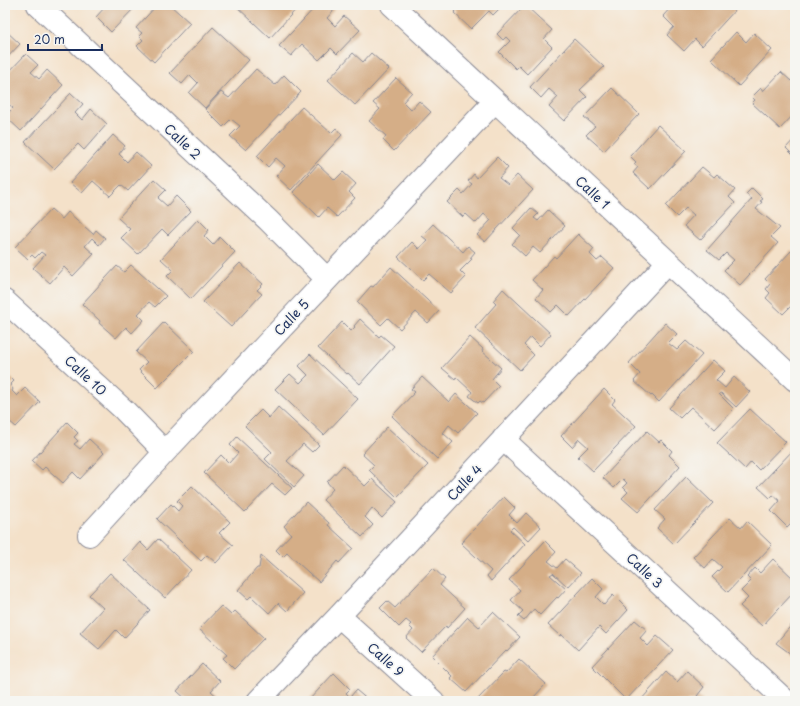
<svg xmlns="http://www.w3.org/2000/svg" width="800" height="706" font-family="'Playpen Sans',sans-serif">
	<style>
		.building { fill: #d5ae87 }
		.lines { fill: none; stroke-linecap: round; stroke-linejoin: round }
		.minor-casing { stroke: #888894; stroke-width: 24 }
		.minor { stroke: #fff; stroke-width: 22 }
		.labels { text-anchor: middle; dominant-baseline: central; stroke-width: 3.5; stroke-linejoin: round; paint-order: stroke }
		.street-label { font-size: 13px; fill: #1b2f5e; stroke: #f6f6f2 }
	</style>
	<rect width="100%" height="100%" fill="#f6f6f2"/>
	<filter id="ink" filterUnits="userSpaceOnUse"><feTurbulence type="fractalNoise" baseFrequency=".025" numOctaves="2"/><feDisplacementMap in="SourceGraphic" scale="8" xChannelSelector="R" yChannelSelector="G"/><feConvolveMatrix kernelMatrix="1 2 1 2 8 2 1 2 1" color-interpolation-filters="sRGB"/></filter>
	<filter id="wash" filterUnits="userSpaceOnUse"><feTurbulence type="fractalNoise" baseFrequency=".012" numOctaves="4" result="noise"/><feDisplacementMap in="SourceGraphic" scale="16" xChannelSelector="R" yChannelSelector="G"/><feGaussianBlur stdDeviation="0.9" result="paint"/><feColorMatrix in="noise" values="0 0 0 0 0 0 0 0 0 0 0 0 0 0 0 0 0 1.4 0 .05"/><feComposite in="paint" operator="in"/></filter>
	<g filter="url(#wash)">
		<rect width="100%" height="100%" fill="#f4e1c9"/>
		<g id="blocks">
			<path class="building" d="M103,5H137L111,32L96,17L105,7Z
				M157,5H170L190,23L154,62L137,46L143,40L139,36L142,33L136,28Z
				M235,5H300L270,38Z
				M317,5H329L334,10L327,18L335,26L344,16L360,30L337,54L331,48L319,60L302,44L291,56L279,46Z
				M454,5H500L501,7L493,15L489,11L471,29L454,13L456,11L452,7Z
				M525,5L552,30L544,39L552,47L527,74L519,66L516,69L499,52L510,41L506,37L503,40L497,34Z
				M673,5H733L737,8L702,46L695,39L684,51L667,35L674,27L663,16Z
				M213,27L249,60L205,108L189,93L198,83L190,75L182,84L170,73Z
				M5,30L20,44L5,60Z
				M736,32L746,42L754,33L772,50L739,86L711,59Z
				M574,39L604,67L580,90L587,97L564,121L549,107L558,97L549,89L541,98L530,87Z
				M353,53L363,62L371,53L389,69L355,105L328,80Z
				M26,54L38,65L31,72L39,79L47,70L63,85L21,131L5,116L13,108L5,101V76Z
				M256,69L275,85L284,75L301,92L246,150L230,136L240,126L231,119L223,127L205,109L221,92L229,98Z
				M781,72L791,81L795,77V113L780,129L752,103L755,100L752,97L761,88L763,91Z
				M396,78L412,92L403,102L411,110L419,101L431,112L394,151L383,140L386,136L369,121L380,109L373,103Z
				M612,88L639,114L604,151L586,135L595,126L584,117Z
				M71,93L83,104L75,113L82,120L91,109L107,124L84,150L78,144L54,169L25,142Z
				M302,107L331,133L336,128L342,135L291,190L276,176L285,166L276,158L268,167L257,156Z
				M658,125L686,151L650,189L633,173L638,167L634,164L636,162L630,156Z
				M113,135L125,146L119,154L127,162L136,152L151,166L128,191L121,185L110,196L93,181L82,193L70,183Z
				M795,138V157L786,148Z
				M497,157L508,168L499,178L508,185L517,175L533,190L485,242L477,235L491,220L484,214L476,223L466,214L463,217L447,202L459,190L463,194L472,184L468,181L474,174L477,178Z
				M318,164L335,180L343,172L356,184L349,192L355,198L337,217L327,208L319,217L293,192Z
				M702,167L714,177L717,174L735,190L729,197L735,203L700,240L684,226L694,215L686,208L677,217L666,206Z
				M154,179L166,190L158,198L167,206L176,196L191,211L168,235L162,229L138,254L121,238L130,229L118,218Z
				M752,188L763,199L760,201L762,202L756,209L780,228L771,237L778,243L740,285L724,270L734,260L726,253L719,260L707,250L752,199L746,194Z
				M531,208L538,214L534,218L538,221L548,210L565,226L540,253L533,247L525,256L512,244L520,235L513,228Z
				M51,209L62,219L68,212L93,234L96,230L105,238L99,245L92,238L85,246L94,254L73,276L64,267L50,283L33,268L45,255L41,252L35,258L32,255L28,259L15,247Z
				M198,219L209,230L204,236L213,245L220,237L235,252L191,299L167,276L173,270L161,259Z
				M433,224L463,252L468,246L475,252L470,258L472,259L460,271L466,277L451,293L429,274L423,280L398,257L412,242L419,249L427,240L422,236Z
				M578,234L594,249L590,254L597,261L602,257L614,268L569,316L558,305L551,312L536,298L543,290L532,280L554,256L556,258Z
				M791,251L795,254V302L783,314L766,298L770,293L766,289L770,284L765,279Z
				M240,263L263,284L257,290L262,294L231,327L203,302Z
				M131,265L166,296L155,307L149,302L138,314L144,320L132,333L126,327L116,338L99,323L100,321L82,304L117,266L124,272Z
				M391,267L439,311L428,323L416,312L400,329L388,318L381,325L357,302L371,286L373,287Z
				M503,289L551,334L540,346L531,337L524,345L534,355L520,370L475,328L496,304L493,301Z
				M360,319L379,337L381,335L394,346L360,384L348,373L347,374L318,348L342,322L351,331L355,327L354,326Z
				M164,322L194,351L157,388L139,370L147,362L136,352Z
				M665,323L677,334L668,343L677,350L686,341L702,355L659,402L652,395L651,396L634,381L640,374L629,363Z
				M470,337L483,349L482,351L501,368L492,379L499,386L483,403L480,401L478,403L469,396L472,392L456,377L455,379L442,368Z
				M310,354L358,399L324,435L275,389L290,374L300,383L308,375L299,366Z
				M713,360L725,371L716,380L725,388L734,377L750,392L736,407L721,393L719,394L734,409L715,429L691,407L680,418L669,408Z
				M5,372L14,381L10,385L13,389L12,391L17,396L25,388L40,402L16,427L9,421L5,425Z
				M422,377L449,402L456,394L477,413L458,433L449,425L443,433L453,442L437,459L392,416L415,392L411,389Z
				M604,389L615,400L612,404L636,426L593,471L578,457L588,447L579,439L572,447L561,436Z
				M278,407L319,445L312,452L303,444L287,461L304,476L294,487L265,459L272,452L245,426L261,410L269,418Z
				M750,409L786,442L759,470L751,462L745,469L717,443Z
				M67,422L78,433L74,437L78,441L74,444L80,449L89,439L104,453L80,479L73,472L63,483L45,467L42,470L32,461Z
				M387,427L428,465L397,497L369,470L374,465L362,454Z
				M647,431L659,442L661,440L672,451L669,455L680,466L638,512L622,498L628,492L623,487L627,483L623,479L614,488L603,478Z
				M237,437L292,488L285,495L272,484L245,512L204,473L221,455L229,463L238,453L230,445Z
				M794,449L795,451V519L787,527L771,511L780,501L773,495L770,498L758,487Z
				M343,465L365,486L372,479L397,502L382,518L372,508L365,517L373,525L362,537L323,500L333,489L327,482Z
				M686,477L713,503L674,544L657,528L665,519L655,510Z
				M192,486L230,522L219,533L233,545L216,563L207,555L201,561L157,519L171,504L178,511L182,506L177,501Z
				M504,497L515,508L509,515L517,523L526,513L541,527L528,541L513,527L510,530L525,544L491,581L487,576L491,571L461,543Z
				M306,502L329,523L328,525L353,548L339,563L337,561L319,582L287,553L283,557L276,550L291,534L284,526Z
				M730,518L741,528L747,521L772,545L728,592L712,577L722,567L713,559L705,568L693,557Z
				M158,539L191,570L165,598L124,560L140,542L148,550Z
				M545,541L556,552L548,561L557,568L565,559L581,573L568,587L553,573L550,575L566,589L558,598L557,597L540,615L534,609L524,621L518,616L523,611L511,600L520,590L509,580Z
				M261,556L303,593L287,611L278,603L269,613L251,596L248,599L238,590L257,568H259Z
				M773,559L795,580V591L762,626L740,606L748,598L741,591L751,581L747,577L755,568L760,573Z
				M433,568L445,579L440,585L465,608L447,628L446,626L421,652L406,638L413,630L409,626L411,624L406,620L399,627L380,608L387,601L395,608Z
				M110,573L150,610L124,638L116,630L99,649L80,633L103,608L89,595Z
				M592,578L603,589L596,597L604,605L613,595L628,610L606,634L599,627L578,650L561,634L560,636L548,625Z
				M221,606L231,615L235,611L264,638L234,669L223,658L227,655L199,629Z
				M493,612L520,637L507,651L506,650L466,692L450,678L452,676L432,656L468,617L480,628V626Z
				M635,620L647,630L640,638L648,646L657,636L673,650L626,700L592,666Z
				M795,621V657L776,643Z
				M519,659L546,684L532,699L531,697L528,701H476L504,672L506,673Z
				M202,664L220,681L211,691L220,699L219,701H188L177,691Z
				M687,671L704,687L697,696L703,701H640L666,672L677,682Z
				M334,673L350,689L346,693L350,697L356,690L369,701H308Z"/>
		</g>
	</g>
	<g filter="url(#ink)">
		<use href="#blocks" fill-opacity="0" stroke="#888894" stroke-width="1"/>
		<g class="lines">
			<g class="minor-casing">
				<path id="minor" d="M38,5L268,220L327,279
					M392,5L795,380
					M5,301L124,410L165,452
					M503,439L786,701
					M89,535L165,452L495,101
					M339,616L433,701
					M258,701L339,616L668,262"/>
			</g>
			<use href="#minor" class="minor"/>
		</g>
	</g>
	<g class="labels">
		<g class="street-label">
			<text transform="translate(183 141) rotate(43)">Calle 2</text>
			<text transform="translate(593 192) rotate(43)">Calle 1</text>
			<text transform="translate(291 317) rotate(-47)">Calle 5</text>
			<text transform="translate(86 375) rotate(43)">Calle 10</text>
			<text transform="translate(464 482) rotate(-47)">Calle 4</text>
			<text transform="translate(645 570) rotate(43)">Calle 3</text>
			<text transform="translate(386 659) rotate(42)">Calle 9</text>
		</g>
	</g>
	<rect width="800" height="706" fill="none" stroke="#f6f6f2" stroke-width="20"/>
	<path d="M28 44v6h74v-6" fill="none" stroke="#1b2f5e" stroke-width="2"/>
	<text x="34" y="44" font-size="12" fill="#1b2f5e" stroke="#f6f6f2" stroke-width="3" paint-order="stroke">20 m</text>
</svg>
